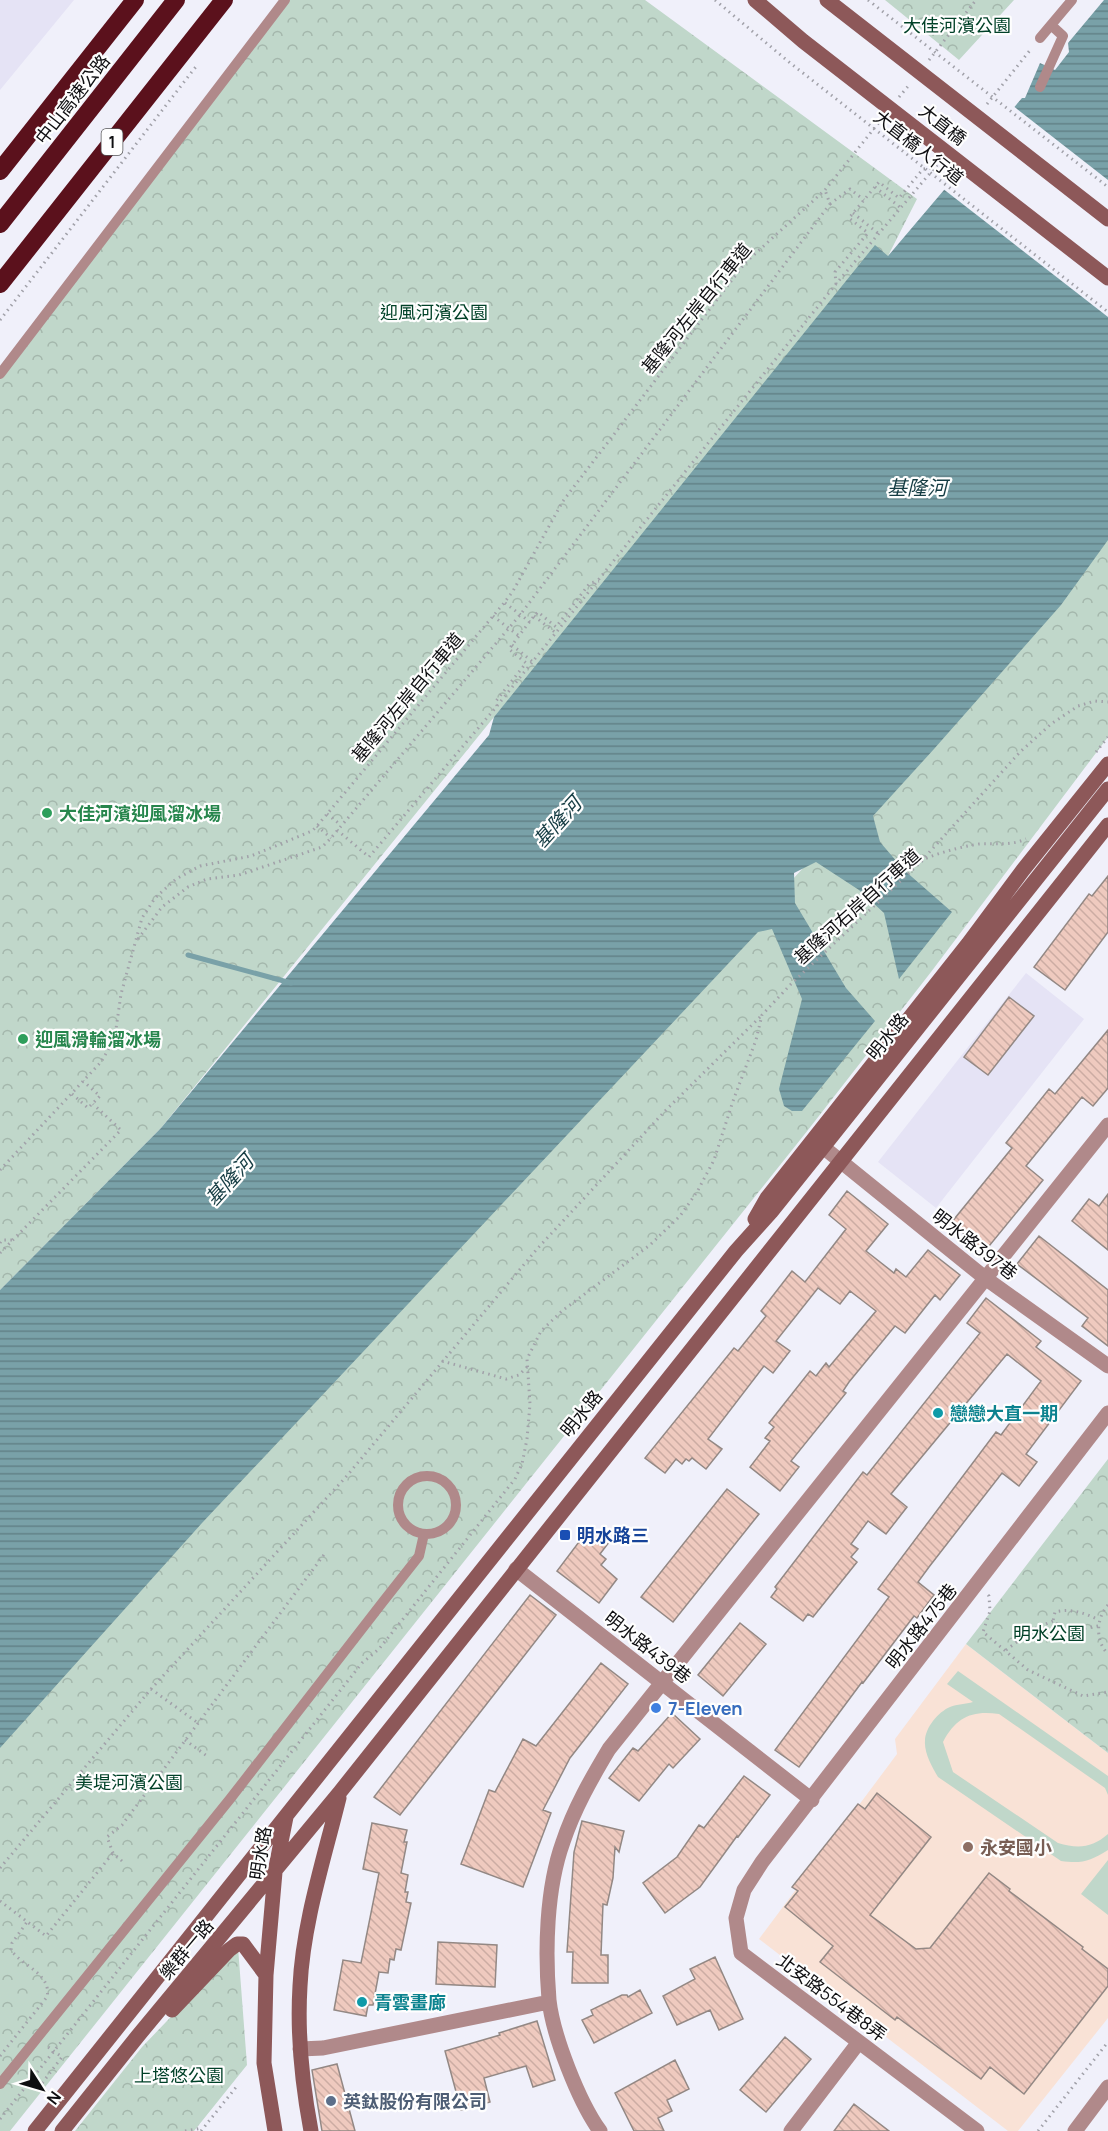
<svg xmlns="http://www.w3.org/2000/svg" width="1108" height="2131" font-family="Manrope,'Noto Sans TC',sans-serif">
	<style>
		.built { fill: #e5e3f5 }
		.education { fill: #f9e2d6 }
		.grass { fill: #c0d7ca }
		.park { fill: url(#park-crowns) }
		.water { fill: url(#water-rules) }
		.pier { fill: #f0f0fa }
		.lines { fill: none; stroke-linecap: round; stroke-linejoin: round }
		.stream { stroke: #79a1a8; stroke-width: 5 }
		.building { fill: url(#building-back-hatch); stroke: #938884; stroke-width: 1.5 }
		.path { stroke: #a1a1a9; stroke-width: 3; stroke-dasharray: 1.5 4.5; stroke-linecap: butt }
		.lane { stroke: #b0898a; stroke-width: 10 }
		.street { stroke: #b0898a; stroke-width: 15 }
		.secondary { stroke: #8d5859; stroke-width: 15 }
		.highway { stroke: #5b111c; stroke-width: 18 }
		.path-bridge { stroke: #a1a1a9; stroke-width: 3; stroke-dasharray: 1.5 4.5; stroke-linecap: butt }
		.secondary-bridge { stroke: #8d5859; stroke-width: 15 }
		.leisure-dot { fill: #2e9e5b; stroke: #fefefe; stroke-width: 2 }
		.culture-dot { fill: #0f9aa8; stroke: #fefefe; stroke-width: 2 }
		.transit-dot { fill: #1a4fb4; stroke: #fefefe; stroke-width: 2 }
		.shop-dot { fill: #3f7fe0; stroke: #fefefe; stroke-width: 2 }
		.education-dot { fill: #8d6e63; stroke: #fefefe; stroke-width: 2 }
		.service-dot { fill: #5c6f8a; stroke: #fefefe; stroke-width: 2 }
		.labels { text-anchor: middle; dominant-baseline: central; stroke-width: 4.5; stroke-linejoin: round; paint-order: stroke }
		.shield { fill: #fefefe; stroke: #565658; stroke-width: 1.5 }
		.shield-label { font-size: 16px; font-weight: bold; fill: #0e0e11 }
		.park-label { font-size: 18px; fill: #014128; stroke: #fefefe }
		.street-label { font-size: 18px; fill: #0e0e11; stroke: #fefefe }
		.leisure-label { font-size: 18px; font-weight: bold; fill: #27864d; stroke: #fefefe; text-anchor: start }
		.culture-label { font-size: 18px; font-weight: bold; fill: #0d838f; stroke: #fefefe; text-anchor: start }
		.transit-label { font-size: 18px; font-weight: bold; fill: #164399; stroke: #fefefe; text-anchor: start }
		.shop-label { font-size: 18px; font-weight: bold; fill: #366cbe; stroke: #fefefe; text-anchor: start }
		.education-label { font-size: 18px; font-weight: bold; fill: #785e54; stroke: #fefefe; text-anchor: start }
		.service-label { font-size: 18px; font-weight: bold; fill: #4e5e75; stroke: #fefefe; text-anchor: start }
		.water-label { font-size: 20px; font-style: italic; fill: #153c43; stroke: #fefefe }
	</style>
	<defs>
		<pattern id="park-crowns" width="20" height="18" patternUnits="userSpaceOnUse" patternTransform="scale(1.5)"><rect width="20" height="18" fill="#c0d7ca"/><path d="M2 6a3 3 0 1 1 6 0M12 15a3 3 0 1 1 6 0" fill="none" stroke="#a4b7ac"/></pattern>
		<pattern id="water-rules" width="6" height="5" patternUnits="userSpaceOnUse" patternTransform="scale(1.5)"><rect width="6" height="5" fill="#79a1a8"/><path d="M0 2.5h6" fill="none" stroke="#628287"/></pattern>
		<pattern id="building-back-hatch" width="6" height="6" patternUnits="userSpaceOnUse" patternTransform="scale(1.5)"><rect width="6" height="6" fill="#efcabf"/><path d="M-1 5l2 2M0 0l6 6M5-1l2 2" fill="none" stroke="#ccaca3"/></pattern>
	</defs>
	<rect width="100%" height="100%" fill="#f0f0fa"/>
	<path class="built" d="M0,0H74L0,90Z
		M1026,973L1084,1019L936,1208L878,1162Z"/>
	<path class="education" d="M966,1644L1108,1753V2018L1018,2131H1008L759,1939L897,1754L895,1739Z"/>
	<path class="grass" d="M958,1671L1108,1776V1795L1105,1788L999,1714C972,1710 956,1717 943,1742L953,1772L1058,1843C1078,1849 1092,1848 1108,1834V1850C1090,1861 1082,1864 1061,1861L938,1777C932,1767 924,1753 925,1741C925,1728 938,1712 950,1707C957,1704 966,1704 973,1702L947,1684Z
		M1108,1860V1915L1081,1894Z"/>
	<path class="park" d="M283,0H645L917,199L888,256L494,717L161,1128L0,1290V369Z
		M885,0H1014L959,60Z
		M1108,515V737L931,972L808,1130L10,2131H0V1737L889,775Z
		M1108,1459V1753L966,1644Z
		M238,1947L247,2065L194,2131H75L142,2047Z"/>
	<path class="water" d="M1104,0H1108V540L1061,605L934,749L873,816L880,842L904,870L952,912L899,979L884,913L859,890L816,862L794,873L795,903L846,988L875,1021L802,1111H792L784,1106L779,1089L802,999L772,929L758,932L202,1523L0,1748V1290L161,1128L489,735L494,717L875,245L888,256L1022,98H1025L1040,63L1055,70L1069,52L1068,43Z"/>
	<path class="pier" d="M1012,105L1108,180V317L942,188Z"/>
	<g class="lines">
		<path class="stream" d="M188,955L291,983"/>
	</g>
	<path class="building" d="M1108,876V932L1065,990L1034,967L1089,894L1092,896Z
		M1009,997L1034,1016L988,1075L964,1057Z
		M1108,1030V1088L1093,1106L1082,1097L1026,1166L1043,1180L985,1251L951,1223L1012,1148L1006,1143L1049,1089L1055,1094Z
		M847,1191L888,1224L866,1251L894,1273L896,1269L906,1277L928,1250L960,1275L940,1300L935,1295L905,1333L895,1326L849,1382L843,1391L846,1393L791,1461L799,1467L780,1491L750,1467L770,1441L765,1438L774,1427L769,1423L810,1371L816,1376L826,1363L829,1367L876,1311L850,1291L840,1304L818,1288L776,1341L790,1351L773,1373L764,1366L708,1439L722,1449L706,1469L692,1458L689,1461L686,1459L682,1464L676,1459L665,1473L645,1458L734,1348L738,1351L766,1316L761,1311L792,1271L805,1282L846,1229L829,1215Z
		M1108,1194V1250L1072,1221L1089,1199L1099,1206Z
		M1039,1236L1108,1290V1346L1082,1326L1088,1318L1017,1264Z
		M986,1298L1041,1341L1036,1347L1081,1381L1026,1454L1037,1462L1019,1486L1002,1473L929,1567L918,1582L934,1595L917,1618L914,1616L863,1683L862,1682L799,1767L775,1750L889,1597L878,1589L996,1432L1001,1435L1041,1381L1007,1354L891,1494L907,1507L886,1534L868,1521L851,1544L858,1549L851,1557L857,1562L813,1617L808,1614L803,1621L771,1597L777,1589L775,1587L863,1472L867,1475L980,1333L967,1323Z
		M727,1489L759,1514L673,1622L641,1597Z
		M591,1526L610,1541L600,1554L606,1559L601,1565L617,1579L599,1603L557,1571Z
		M530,1595L556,1615L400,1815L374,1797Z
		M740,1623L766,1644L723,1696L698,1675Z
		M601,1663L628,1684L570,1758L543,1810L551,1813L523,1887L461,1864L489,1790L495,1792L523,1739L536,1746Z
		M672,1713L700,1739L673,1768L669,1764L639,1801L609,1778L633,1748L638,1751Z
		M744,1776L770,1795L738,1837L737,1836L700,1887L665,1913L643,1883L677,1857L699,1825L704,1828Z
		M877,1793L931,1837L870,1915L916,1949L930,1948L989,1873L1010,1889L1009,1891L1083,1947L1082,1949L1108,1969V1986L1024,2094L990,2067L981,2079L897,2017L895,2020L820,1962L833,1946L785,1907L798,1891L792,1887L858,1804L865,1809Z
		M582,1821L624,1831L619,1852L615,1847L613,1878L607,1905L603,1904L601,1955H608V1983H572L573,1952H567L574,1852Z
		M372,1823L407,1830L404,1842H407L401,1873L408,1875L405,1892H408L406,1902L411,1903L401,1950L396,1949L394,1960L390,1959L388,1973L379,1972L373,2005H368L366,2016L334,2010L343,1960L361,1963L379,1873L363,1869Z
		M438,1942L497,1945L495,1987L436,1984Z
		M715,1957L743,2019L719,2030L710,2010L677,2025L663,1996L695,1979L690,1969Z
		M640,1990L652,2013L594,2043L582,2020L593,2015L591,2010L622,1995H627L628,1997Z
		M537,2021L555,2080L533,2087L526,2066L484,2078L490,2102L461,2110L445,2051L500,2035L499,2033Z
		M785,2037L811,2059L766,2112L740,2090Z
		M675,2060L689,2089L667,2100L672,2111L658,2118L664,2131H634L615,2093Z
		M337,2064L355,2131H322L312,2070Z
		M854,2104L889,2131H834Z"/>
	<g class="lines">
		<path class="path" d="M929,60L976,0
			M899,97L910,84
			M987,104L1031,49
			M956,142L967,128
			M875,187L901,208
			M830,204L850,189L864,200
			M853,213L879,234
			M836,284L835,272L868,233L849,218L879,182L899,198L923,169L935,168
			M0,320L198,64
			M505,603L530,622
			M493,616L519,636
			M534,616L556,633
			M512,645L533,662
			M497,706L496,701L526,663L509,649L534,616L538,612L556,627L590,583L599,581
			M1096,752L1108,737
			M327,814L341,825
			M317,826L331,838
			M337,830L369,857L497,706L836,284L937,165
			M925,857L1020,752L1051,724L1078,706L1095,701L1108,702
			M138,939L162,907L188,887L207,879L239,875L322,847L331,838L520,615L830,204L825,190
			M72,1094L88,1108L100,1096L83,1081
			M0,1170L101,1062L111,1045L116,1029L121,994L142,918L155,898L176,879L200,866L251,856L312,831L317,826L504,603L513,591L563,501L745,263L825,190L880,121
			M0,1243L2,1240H13
			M0,1253L121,1130L93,1104
			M442,1361L506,1379L519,1375L527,1367
			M988,1595L989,1596L990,1611L983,1632L1028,1670L1083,1696L1108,1692
			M1108,1605C1096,1618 1095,1641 1108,1654
			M1098,1626C1082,1629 1066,1632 1053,1621L1055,1612C1071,1608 1085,1613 1099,1620
			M1006,1650L1036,1628L1053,1621
			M151,1689L198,1723
			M185,1740L207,1756
			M122,1861L113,1853L107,1837L122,1825L326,1552
			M0,1868L151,1689L345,1478L537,1249L666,1110L760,1017
			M0,1901L46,1936L113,1853
			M0,2056L47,1997C52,1974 22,1966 11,1950L12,1943L27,1922
			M42,2087L40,2086L62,2057L48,2047
			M0,2119L362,1663L379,1649L515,1479L522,1464L527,1439L530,1404L527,1359L541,1331L562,1311L650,1245L680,1216L697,1192L714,1160L733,1101L756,1040L762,1015L791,984L924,859C942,852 960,847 979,844C996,843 1010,846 1026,839
			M185,2131L202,2128
			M201,2131L237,2086
			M1038,2131L1108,2042"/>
		<path class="lane" d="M1040,38L1072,0
			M1040,87L1063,36L1051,25
			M0,374L285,0
			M398 1505a29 29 0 1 1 58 0a29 29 0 1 1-58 0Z
			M0,2084L230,1799L382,1603L419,1556L424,1534"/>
		<path class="street" d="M823,1147L985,1278L1108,1366
			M516,1569L812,1800
			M300,2049L323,2048L549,2002
			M600,2131C579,2102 553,2036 549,2000C545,1952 546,1889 563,1842C574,1809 591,1779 609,1749L1108,1125
			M791,2131L859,2042
			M977,2131L741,1953L736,1918L744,1890L762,1862L1108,1413
			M1075,2131L1108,2087"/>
		<path class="secondary" d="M755,1219L767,1198L968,944L1023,870L1108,764
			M172,2010L229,1950L237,1944H243L266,1975
			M35,2131L736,1251L771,1212L823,1147L1108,789
			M62,2131L137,2037L340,1792L1108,825
			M275,2131L264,2063L266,1975L275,1872L286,1817
			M311,2131C302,2083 297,2035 300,1986C303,1923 324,1859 339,1798"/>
		<path class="highway" d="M0,171L135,0
			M0,224L176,0
			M0,284L224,0"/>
		<path class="path-bridge" d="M715,0L789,62L1108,312
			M868,0L1108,187"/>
		<path class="secondary-bridge" d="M755,0L803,41L1108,278
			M827,0L1108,219"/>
	</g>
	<g class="leisure-dot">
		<circle cx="47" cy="813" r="6"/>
		<circle cx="23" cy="1039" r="6"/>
	</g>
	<g class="culture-dot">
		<circle cx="938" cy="1413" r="6"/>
		<circle cx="362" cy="2002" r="6"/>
	</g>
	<rect class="transit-dot" x="559" y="1529" width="12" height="12" rx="3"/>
	<circle class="shop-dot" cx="656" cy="1708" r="6"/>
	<circle class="education-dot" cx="968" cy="1847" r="6"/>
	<circle class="service-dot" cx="331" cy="2101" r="6"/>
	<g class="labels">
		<rect class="shield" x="101.5" y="129" width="21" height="26" rx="4.5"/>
		<g class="shield-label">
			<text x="112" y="142">1</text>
		</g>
		<g class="park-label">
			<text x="957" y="25">大佳河濱公園</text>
			<text x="434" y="312">迎風河濱公園</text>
			<text x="1049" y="1633">明水公園</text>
			<text x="129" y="1782">美堤河濱公園</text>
			<text x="179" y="2075">上塔悠公園</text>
		</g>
		<g class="street-label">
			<text transform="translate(72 99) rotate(-52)">中山高速公路</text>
			<text transform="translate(943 124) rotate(38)">大直橋</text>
			<text transform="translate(919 147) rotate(38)">大直橋人行道</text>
			<text transform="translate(696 308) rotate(-51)">基隆河左岸自行車道</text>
			<text transform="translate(407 697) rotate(-50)">基隆河左岸自行車道</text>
			<text transform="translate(857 906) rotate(-42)">基隆河右岸自行車道</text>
			<text transform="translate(887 1036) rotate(-51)">明水路</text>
			<text transform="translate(975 1244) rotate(38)">明水路397巷</text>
			<text transform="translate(581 1413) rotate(-51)">明水路</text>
			<text transform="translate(921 1626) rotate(-52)">明水路475巷</text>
			<text transform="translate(648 1647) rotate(38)">明水路439巷</text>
			<text transform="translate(260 1853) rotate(-81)">明水路</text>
			<text transform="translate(186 1949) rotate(-50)">樂群一路</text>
			<text transform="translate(832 1997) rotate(37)">北安路554巷8弄</text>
		</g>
		<g class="leisure-label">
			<text x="59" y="813">大佳河濱迎風溜冰場</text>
			<text x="35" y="1039">迎風滑輪溜冰場</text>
		</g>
		<g class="culture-label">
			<text x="950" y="1413">戀戀大直一期</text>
			<text x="374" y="2002">青雲畫廊</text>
		</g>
		<g class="transit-label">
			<text x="577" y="1535">明水路三</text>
		</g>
		<g class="shop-label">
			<text x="668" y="1708">7-Eleven</text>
		</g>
		<g class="education-label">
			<text x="980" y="1847">永安國小</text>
		</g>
		<g class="service-label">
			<text x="343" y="2101">英鈦股份有限公司</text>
		</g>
		<g class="water-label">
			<text x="917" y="487">基隆河</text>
			<text transform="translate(557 822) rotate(-48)">基隆河</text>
			<text transform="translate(229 1180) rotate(-48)">基隆河</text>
		</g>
	</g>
	<g transform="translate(42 2089) rotate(127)" stroke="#fefefe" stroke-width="4.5" paint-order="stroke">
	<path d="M0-4.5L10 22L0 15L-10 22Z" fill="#0e0e11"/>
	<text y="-9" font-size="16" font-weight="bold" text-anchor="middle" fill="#0e0e11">N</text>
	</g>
</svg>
